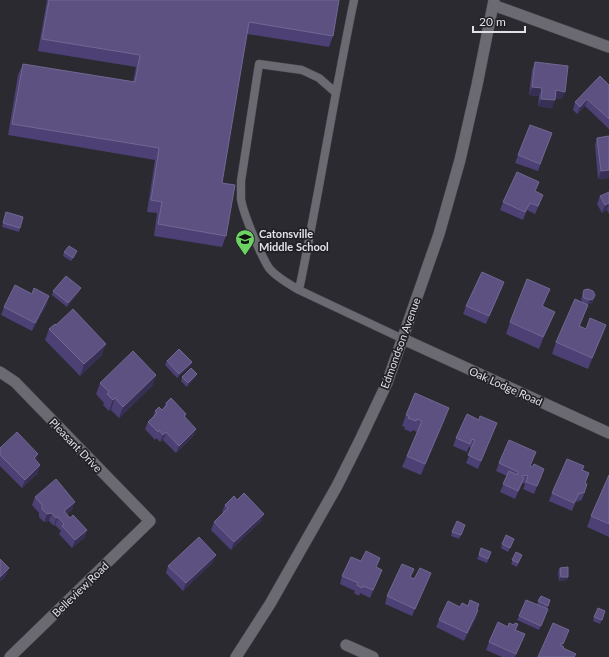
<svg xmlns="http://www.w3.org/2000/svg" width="609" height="657" font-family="Lato,sans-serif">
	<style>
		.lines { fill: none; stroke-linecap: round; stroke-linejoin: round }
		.service-casing { stroke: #49484e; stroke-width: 9 }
		.minor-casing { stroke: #49484e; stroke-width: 12 }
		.service { stroke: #6b6a72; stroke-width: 8 }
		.minor { stroke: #6b6a72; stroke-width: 11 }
		.wall { fill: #4c4075 }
		.shaded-wall { fill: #383054 }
		.building { fill: #5c5181; stroke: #716891 }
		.labels { text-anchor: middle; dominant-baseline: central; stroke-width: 3.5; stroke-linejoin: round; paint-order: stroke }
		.poi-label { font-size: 11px; font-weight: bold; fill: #e2e1e6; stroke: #212027; text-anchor: start }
		.street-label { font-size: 11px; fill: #e2e1e6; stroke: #212027 }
	</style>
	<rect width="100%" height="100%" fill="#2b2a31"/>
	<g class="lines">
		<g class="service-casing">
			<path id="service" d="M354,0C334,96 319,194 299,290L403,339
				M299,290C289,284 276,277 269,268C261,256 243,213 241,199C241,193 241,187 241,181L259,64L302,70L319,78L335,92"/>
		</g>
		<g class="minor-casing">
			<path id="minor" d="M493,5L609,47
				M403,339L609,433
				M0,372L15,382L150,521L10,657
				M346,645L373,657
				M236,657L270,604L337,486L361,438L387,383L439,234L460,160L477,85L494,0"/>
		</g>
		<use href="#service" class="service"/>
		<use href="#minor" class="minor"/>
	</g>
	<path class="wall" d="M47,0H339L333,36L329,47L247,34L222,183L226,236L222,247L154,236L157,213L147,212L155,160L8,135L18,75L23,64L133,82L136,67L38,51Z
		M535,62L562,99L555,98L552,108L538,106L539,96L529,95L532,70Z
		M609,85V129L585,106L577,114L573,110L575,102Z
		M530,125L552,133L538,171L515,163Z
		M609,136V178L598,179L595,145L597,138Z
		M535,191L540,203L535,214L527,210L523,220L500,210L503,202Z
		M609,192V214L607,210L602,213L597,204L600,196Z
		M6,212L20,228L19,232L2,227Z
		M64,252L75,255L71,261L63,256Z
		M504,282L501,290L486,324L463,314L466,306Z
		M53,291L79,292L67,307L52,295Z
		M583,294L595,295L592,303L588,304L584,316L580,326L586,329L606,325L602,336L588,369L552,354L556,342L582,302L581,298Z
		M546,300L543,307L550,323L539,349L506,334L510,322Z
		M47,304L32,331L1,315L4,307Z
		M56,325L102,355L80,376L45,340L49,329Z
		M167,361L192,362L190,366L177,378L165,365Z
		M156,375L152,386L119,418L111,410L109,411L103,405L104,403L96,394L100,383Z
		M182,377L195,378L187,387L181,381Z
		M166,403L186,414L185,418L196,429L193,436L176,453L163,440L160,442L156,438L155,440L145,429L148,422L153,417L155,411L162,410L164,407Z
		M406,415L445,419L421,475L402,467L417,432L413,430L411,432L404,429L405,427L402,426Z
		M479,420L497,423L478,469L466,463L472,448L469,447L467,452L453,446L456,438Z
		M0,448L36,461L38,473L22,488L0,466Z
		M536,452L530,466L542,476L534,494L523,489L525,484L523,483L522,484L515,499L500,492L507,476L496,471L499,463Z
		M584,466L583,470L585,483V492L581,501L579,500L578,502L576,501L572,511L549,501L552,493Z
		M609,475V537L587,527L591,516Z
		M35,497L72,510L67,514L70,518L87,530L84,538L72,548L59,534L61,531L55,525L54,526L49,521L44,522L39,517V513L32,505Z
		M225,505L261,521L231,550L211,530L214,522L223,513L222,512Z
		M464,529L459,539L451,536L452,532Z
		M512,543L508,552L501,548L502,544Z
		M491,552L487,563L477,559L479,555Z
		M516,552L522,555L517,567L511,564Z
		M213,562L183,591L166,573L168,566Z
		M377,568L382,570L370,598L360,593L359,596L354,593L355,591L340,584L342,576Z
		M560,568L568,577L567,580L559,581L558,572Z
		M431,573L412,616L385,604L387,596L411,578L414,579Z
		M541,596L550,600L547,609L546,613L539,630L517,620L519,616L537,604Z
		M479,604L477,610L476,618L464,641L436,627L439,620L460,607Z
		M604,615L600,624L593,621L594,617Z
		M518,624L516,630L525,634L515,657H502L486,650L489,642L508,627Z
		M566,638L562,646L563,648L538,657Z"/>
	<path class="shaded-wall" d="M532,87L542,88L539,96L529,95Z
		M556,90L565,92L562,99L553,98Z
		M541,99L555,100L552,108L538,106Z
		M587,99L585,106L577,114L580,107Z
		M609,170V178L598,179L601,171Z
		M609,203L607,210L602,213L605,205Z
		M504,282L501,290L486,324L489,316Z
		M81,288L79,292L67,307L68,303Z
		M550,289L546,300L538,318L542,306Z
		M49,296L47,304L32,331L35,323Z
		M593,299L592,303L588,304L589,300Z
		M588,305L584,316L575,337L579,326Z
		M555,312L550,323L539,349L543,337Z
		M606,325L602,336L588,369L592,358Z
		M106,344L102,355L80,376L84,364Z
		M192,362L190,366L177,378L179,374Z
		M197,374L195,378L187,387L188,383Z
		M156,375L152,386L119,418L123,407Z
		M115,398L111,410L109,411L113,400Z
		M449,408L445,419L421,475L425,464Z
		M497,423L494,431L478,469L481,461Z
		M196,429L193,436L176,453L179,446Z
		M166,432L163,440L160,442L163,435Z
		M38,454L36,462L34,458Z
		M40,465L38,473L22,488L25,480Z
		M544,469L542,476L534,494L537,486Z
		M75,502L72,510L61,519L64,511Z
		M52,513L49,521L44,522L47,514Z
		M264,514L261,521L231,550L234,542Z
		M58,517L55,525L54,526L56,518Z
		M87,530L84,538L72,548L75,540Z
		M216,555L213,562L183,591L186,583Z
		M9,568L6,576L0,582V577Z
		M382,570L379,578L370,598L373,590Z
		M431,573L428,581L412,616L415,609Z
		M561,577H568L567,580L559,581Z
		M478,610L476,618L464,641L467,633Z
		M525,634L522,642L515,657L516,654Z"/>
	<path class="building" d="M49,0H339L333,36L249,22L222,183L235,185L226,236L158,224L162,202L151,200L159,148L12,124L23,64L135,82L140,55L42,39Z
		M535,62L568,66L565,92L556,90L555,100L541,99L542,88L532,87Z
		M600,76L609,85V119L587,99L580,107L575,102Z
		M530,125L552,133L540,164L518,155Z
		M609,136V170L601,171L597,138Z
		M517,172L539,182L535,191L543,195L538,206L530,203L525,212L503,202Z
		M609,192V203L605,205L600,196Z
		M6,212L23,217L20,228L3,223Z
		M69,246L77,251L73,258L64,252Z
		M482,272L504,282L489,316L466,306Z
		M66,276L81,288L68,303L53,291Z
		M527,279L550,289L542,306L555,312L543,337L510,322Z
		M15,285L32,294L34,288L49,296L35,323L4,307Z
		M588,289L593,291L595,295L593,299L589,300L584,298L583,294L584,290Z
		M575,299L588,305L579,326L586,329L590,318L606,325L592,358L556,342Z
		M73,309L106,344L84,364L49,329L55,324L56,325Z
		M179,349L192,362L179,374L167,361Z
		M133,351L156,375L123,407L115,398L113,400L107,394L109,392L100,383Z
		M191,368L197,374L188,383L182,377Z
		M415,393L449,408L425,464L407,456L422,421L417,419L416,421L408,418L409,416L406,415Z
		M171,398L186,414L184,416L196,429L179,446L166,432L163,435L159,430L158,432L148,422L157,413L155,411L159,407L162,410L167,405L166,403Z
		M467,414L479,420L480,416L497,423L481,461L468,455L475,440L472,439L470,444L456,438Z
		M17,432L38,454L34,458L40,465L25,480L0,455V448Z
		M509,440L536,452L530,466L532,467L534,464L544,469L537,486L526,482L528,476L526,475L525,476L523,475L522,477L524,478L518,491L503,484L509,471L517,475L518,472L499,463Z
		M567,459L584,466L582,470L589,473L585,483L587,484L584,493L582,492L581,494L579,493L574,503L552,493Z
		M609,475V524L591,516Z
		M56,479L75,502L64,511L70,518L73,515L87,530L75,540L62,526L64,524L58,517L56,518L52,513L47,514L42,509V505L35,497Z
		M244,493L264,514L234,542L214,522L228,508L225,505L234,496L237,500Z
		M457,521L465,525L461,535L452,532Z
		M506,535L514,539L510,548L502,544Z
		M199,537L216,555L186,583L168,566Z
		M481,548L491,552L488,559L479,555Z
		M366,551L380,558L376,567L382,570L373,590L363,586L362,588L357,585L358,583L342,576L351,557L361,561Z
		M516,552L522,555L518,563L512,560Z
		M0,559L9,568L0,577Z
		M402,564L414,569L410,577L414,579L420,568L431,573L415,609L387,596Z
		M568,567V577H561L560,568Z
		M541,596L550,600L548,606L538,601Z
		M470,600L479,604L477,609L478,610L467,633L439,620L448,601L460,607L462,603L468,606Z
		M526,600L548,609L541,626L519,616Z
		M598,608L605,611L602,620L594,617Z
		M498,622L508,627L509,623L514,625L515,623L518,624L515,630L525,634L516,654L489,642Z
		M553,623L569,630L563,644L561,643L560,645L564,647L563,648L576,654L574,657H538Z"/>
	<defs>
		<g id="school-pin" transform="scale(1)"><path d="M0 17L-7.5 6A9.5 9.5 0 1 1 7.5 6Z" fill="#6cd362" stroke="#212027"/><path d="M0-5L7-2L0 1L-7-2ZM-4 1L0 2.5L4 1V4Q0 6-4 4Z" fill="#111"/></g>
	</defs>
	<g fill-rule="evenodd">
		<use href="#school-pin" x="245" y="239"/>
	</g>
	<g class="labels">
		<g class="poi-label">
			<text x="259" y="233">Catonsville<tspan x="259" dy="13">Middle School</tspan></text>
		</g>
		<g class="street-label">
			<text transform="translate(400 343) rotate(-70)">Edmondson Avenue</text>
			<text transform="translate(506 386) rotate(24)">Oak Lodge Road</text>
			<text transform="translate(76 445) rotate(46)">Pleasant Drive</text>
			<text transform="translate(80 589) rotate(-44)">Belleview Road</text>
		</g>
	</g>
	<path d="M473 26v6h52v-6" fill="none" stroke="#e2e1e6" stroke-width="2"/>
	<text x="479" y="26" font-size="12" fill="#e2e1e6" stroke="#212027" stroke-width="3" paint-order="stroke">20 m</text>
</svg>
